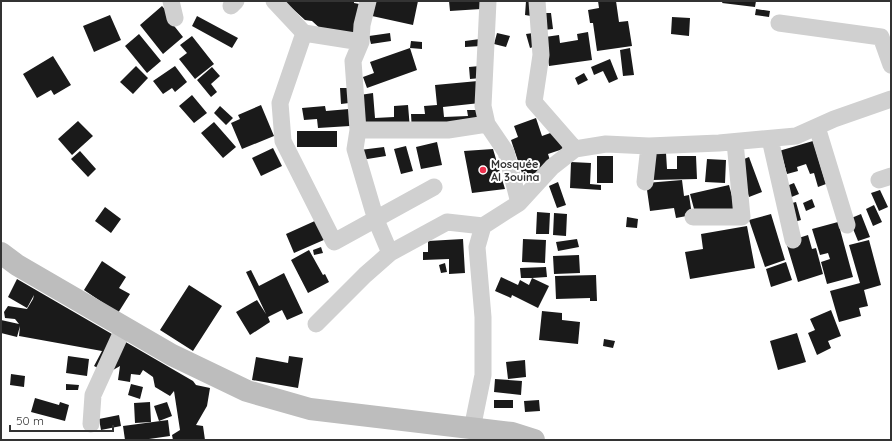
<svg xmlns="http://www.w3.org/2000/svg" width="892" height="441" font-family="Quicksand,sans-serif">
	<style>
		.building { fill: #1a1a1a }
		.lines { fill: none; stroke-linecap: round; stroke-linejoin: round }
		.street { stroke: #d0d0d0; stroke-width: 17 }
		.secondary { stroke: #bdbdbd; stroke-width: 22 }
		.poi-dot { fill: #ed314e; stroke: #fff; stroke-width: 1.5 }
		.labels { text-anchor: middle; dominant-baseline: central; stroke-width: 4; stroke-linejoin: round; paint-order: stroke }
		.poi-label { font-size: 11px; font-weight: bold; fill: #333; stroke: #fff; text-anchor: start }
	</style>
	<rect width="100%" height="100%" fill="#fff"/>
	<path class="building" d="M284,1H354V3L365,5L356,35L323,31L312,21L305,20Z
		M376,1H418L413,25L372,16Z
		M449,1H481V9L450,11Z
		M526,1H532L531,16L525,15Z
		M598,1H616L619,22L628,21L632,46L597,51L593,23H590L588,10L599,8Z
		M723,1H756L755,7L722,3Z
		M162,6L174,20L171,22L183,37L163,54L140,25Z
		M756,9L770,11L769,17L755,15Z
		M542,13H551L553,29L543,30Z
		M110,15L121,40L94,52L83,26Z
		M197,16L238,38L232,48L192,26Z
		M672,17L690,18L689,36L671,34Z
		M588,32L592,60L549,66L545,37L559,35L560,43L578,40L577,34Z
		M390,33L391,41L371,44L369,36Z
		M497,33L510,36L506,47L494,44Z
		M533,33L536,46L530,48L526,34Z
		M139,34L161,61L147,73L125,46Z
		M192,36L214,64L195,79L179,59L187,53L180,45Z
		M480,39L481,46L465,47V41Z
		M411,41L422,42V49L410,48Z
		M410,48L417,70L367,88L363,77L374,73L370,62Z
		M630,48L634,75L623,76L620,50Z
		M53,56L71,85L54,95L51,90L37,98L23,74Z
		M610,59L618,79L609,83L603,71L594,75L591,67Z
		M136,66L148,78L133,94L120,82Z
		M175,66L187,82L175,92L172,88L163,94L153,81Z
		M480,66L481,78L470,79L469,67Z
		M212,67L220,76L211,84L217,92L211,97L197,80Z
		M584,73L588,80L578,85L575,78Z
		M478,81L480,103L443,107L444,117L468,116L467,110H480L481,129L412,132L411,114H425L424,106L437,105L435,85Z
		M340,88H348L349,103L341,104Z
		M373,93L375,118L394,117V106L408,105L410,129L364,134L360,95Z
		M192,95L207,113L194,123L179,106Z
		M261,105L274,136L242,149L231,123L240,119L238,115Z
		M220,106L233,118L226,125L214,113Z
		M325,106L326,111L349,109L350,126L318,128L317,119L304,120L302,108Z
		M536,118L542,136L556,131L563,149L548,154L553,170L524,179L511,140L518,137L514,126Z
		M78,121L93,136L72,155L58,139Z
		M214,122L236,147L223,158L201,133Z
		M297,131H337V147H297Z
		M813,141L826,184L818,187L814,173L810,174L806,164L797,167L798,171L787,174L782,156L772,153Z
		M437,142L442,165L421,169L416,147Z
		M406,146L413,171L401,174L394,149Z
		M384,147L386,156L361,160L360,150Z
		M273,148L282,166L261,176L252,158Z
		M493,149L505,189L472,193L464,151Z
		M80,151L96,169L88,177L71,159Z
		M652,153H666L667,169H677V156H696L697,179L652,180Z
		M597,156H613V183H597Z
		M749,157L762,192L749,197L737,162Z
		M707,159L726,160L725,183L705,182Z
		M571,162L591,163L590,184L601,185V190L570,188Z
		M682,180L684,196L689,195L692,215L676,218L674,208L650,211L646,183Z
		M558,182L566,205L557,208L549,186Z
		M794,183L799,194L784,200L779,189Z
		M729,185L736,211L697,220L690,194Z
		M880,190L888,207L879,211L871,193Z
		M812,199L815,207L806,211L803,203Z
		M796,202L801,220L788,224L784,205Z
		M874,205L882,222L873,226L866,209Z
		M105,207L121,219L111,233L95,221Z
		M537,212L550,213L549,234H536Z
		M554,213L567,214L566,236L553,235Z
		M771,214L785,260L765,267L749,220Z
		M861,214L870,237L858,241L849,219Z
		M627,217L638,219L637,228L626,227Z
		M317,220L326,239L294,253L286,234Z
		M838,222L853,277L827,284L821,262L830,259L828,253L820,255L812,229Z
		M747,226L755,268L690,279L685,252L703,249L701,234Z
		M808,235L812,249L816,248L823,274L798,282L786,242Z
		M463,239L465,273L449,274V259L423,260V252H428V241Z
		M523,239L546,240L545,263L522,262Z
		M577,239L579,247L558,251L556,242Z
		M869,240L881,285L864,290L868,306L859,308L861,316L839,322L830,291L860,283L849,245Z
		M321,247L323,253L314,255L313,250Z
		M309,250L323,275L325,274L329,282L308,293L291,260Z
		M579,255L580,273L554,274L553,256Z
		M102,261L126,277L119,288L130,294L118,313L84,290Z
		M786,262L792,280L771,287L766,269Z
		M445,263L447,272L441,273L439,265Z
		M546,267L547,277L532,278L549,286L538,308L512,295L511,298L495,291L501,277L518,285L520,280L529,285L532,278H521L520,268Z
		M251,270L259,286L284,273L303,313L287,320L282,310L268,317L270,322L250,335L236,312L257,300L266,314L246,272Z
		M596,275L597,301H590V298L556,299L555,276Z
		M17,279L193,381L196,385L210,388L207,406L196,425L203,426L205,440H173L172,435L180,430L174,391L170,396L155,387L153,377L143,370L140,375L131,374L130,382L118,380L120,366L108,373L94,366L102,351L19,336L20,326L17,337L1,333V320L19,324L15,319L5,318L4,312L8,306L27,309L33,299L34,295L27,308L8,297Z
		M189,285L222,306L193,351L160,330Z
		M831,310L841,336L828,341L831,348L817,355L808,333L815,330L810,319Z
		M542,311L562,313V320L580,322L578,344L539,340Z
		M797,333L806,362L778,370L770,341Z
		M604,339L615,341L613,348L603,346Z
		M68,356L89,359L87,376L66,373Z
		M289,356L303,358L298,388L252,380L256,357L288,363Z
		M525,360L526,377L508,379L506,362Z
		M11,374L25,376L24,387L10,385Z
		M495,379L522,381L521,395L494,392Z
		M66,384L79,385L78,390H66Z
		M131,384L143,387L140,399L128,395Z
		M35,398L59,405L60,402L69,405L65,421L31,412Z
		M494,400H513V408H494Z
		M539,400L540,411L525,412L524,401Z
		M150,402L151,422L135,423L134,403Z
		M167,402L172,416L159,421L154,406Z
		M119,415L121,426L101,430L99,419Z
		M168,420L170,436L142,440H125L123,426Z"/>
	<g class="lines">
		<path class="street" d="M171,1L175,18
			M274,1L304,33L361,42
			M368,1L362,25L361,42L353,61L358,130L355,149L376,220L390,253
			M488,1L483,106L487,124L506,152L519,203
			M537,1L541,55L534,102L575,149
			M231,6L236,1
			M779,23L881,37L891,65
			M304,33L280,103L283,141L334,242L434,187
			M817,127L847,225
			M358,130H448L487,124
			M770,139L793,240
			M879,180L891,176
			M645,182L649,146
			M693,217H742L735,142
			M316,324L365,275L390,253L447,222L483,226
			M91,424L93,395L124,327
			M472,429L483,375V317L477,247L483,226L519,203L552,167L575,149L606,144L649,146L719,143L796,136L834,119L891,99"/>
		<path class="secondary" d="M1,253L17,265L172,355L247,391L310,409L512,433L534,440"/>
	</g>
	<circle class="poi-dot" cx="483" cy="170" r="4"/>
	<g class="labels">
		<g class="poi-label">
			<text x="491" y="164">Mosquée<tspan x="491" dy="13">Al 3ouina</tspan></text>
		</g>
	</g>
	<rect width="892" height="441" fill="none" stroke="#333333" stroke-width="4"/>
	<path d="M10 425v6h103v-6" fill="none" stroke="#333333" stroke-width="2"/>
	<text x="16" y="425" font-size="12" fill="#333333" stroke="#ffffff" stroke-width="3" paint-order="stroke">50 m</text>
</svg>
